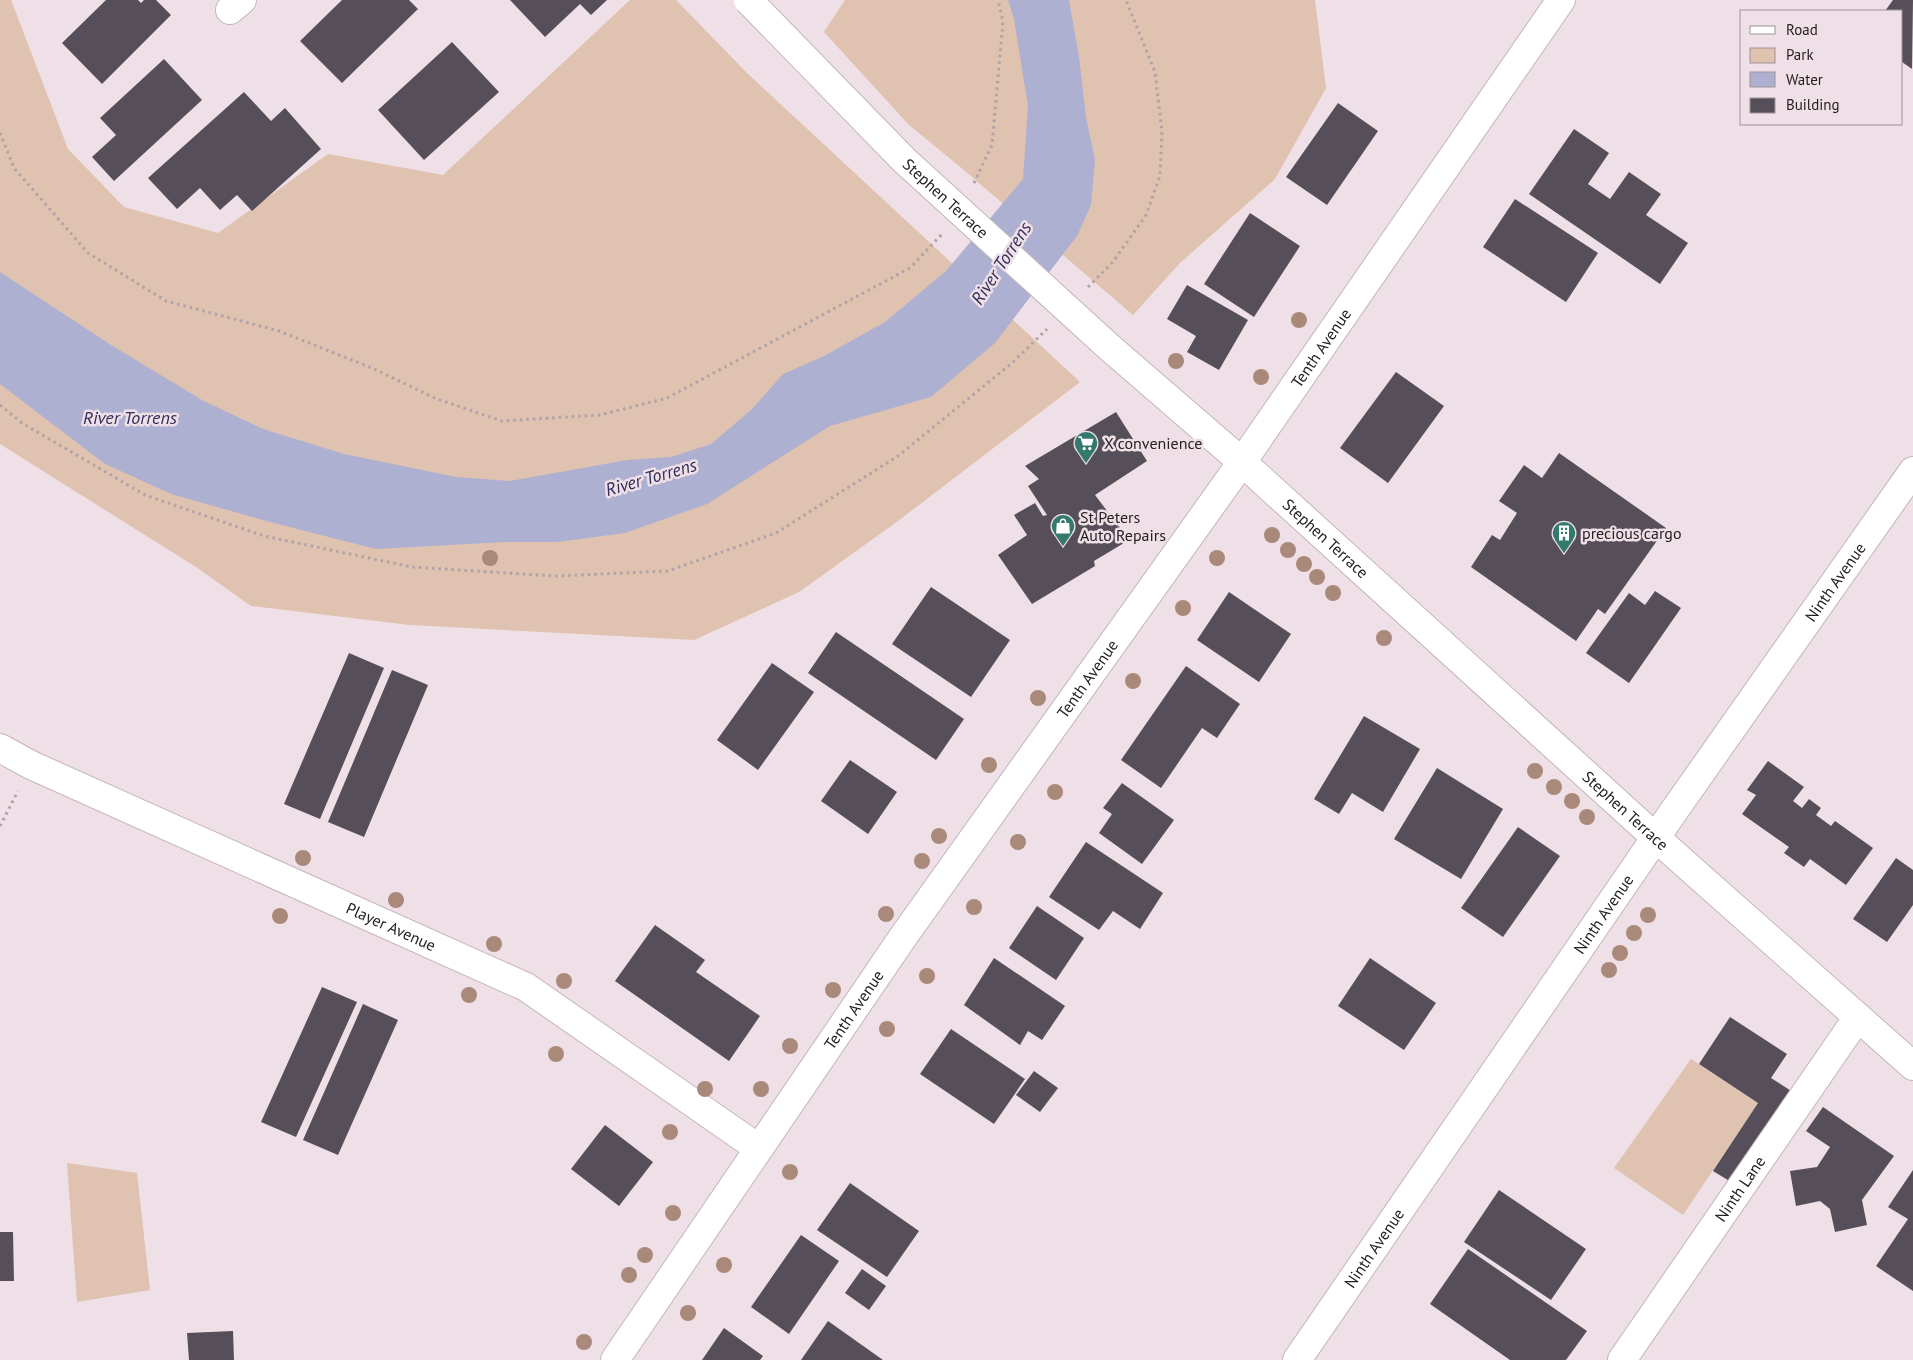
<svg xmlns="http://www.w3.org/2000/svg" width="1913" height="1360" font-family="'PT Sans',sans-serif">
	<style>
		.green { fill: #dfc2af }
		.water { fill: #aeb0d2 }
		.building { fill: #564f59 }
		.lines { fill: none; stroke-linecap: round; stroke-linejoin: round }
		.minor-casing { stroke: #c4b5bb; stroke-width: 30 }
		.major-casing { stroke: #c4b5bb; stroke-width: 30 }
		.path { stroke: #afa3a8; stroke-width: 3; stroke-dasharray: 2.5 4; stroke-linecap: butt }
		.minor { stroke: #fff; stroke-width: 28 }
		.major { stroke: #fff; stroke-width: 28 }
		.major-bridge-casing { stroke: #c4b5bb; stroke-width: 30; stroke-linecap: butt }
		.major-bridge { stroke: #fff; stroke-width: 28 }
		.tree { fill: #a9897a }
		.labels { text-anchor: middle; dominant-baseline: central; stroke-width: 5; stroke-linejoin: round; paint-order: stroke }
		.street-label { font-size: 16px; fill: #262023; stroke: #efdfe6 }
		.poi-label { font-size: 16px; fill: #262023; stroke: #efdfe6; text-anchor: start }
		.water-label { font-size: 18px; font-style: italic; fill: #2f2e5b; stroke: #efdfe6 }
	</style>
	<rect width="100%" height="100%" fill="#efdfe6"/>
	<path class="green" d="M0,0H11L68,149L124,207L218,233L328,154L443,175L630,0H676L747,73L1080,382L898,521L799,592L694,640L410,625L251,606L196,567L0,444Z
		M845,0H1315L1326,88L1275,179L1180,263L1133,315L958,165L909,125L824,32Z
		M1691,1059L1758,1103L1683,1215L1614,1168Z
		M67,1163L137,1173L150,1290L77,1302Z"/>
	<path class="water" d="M1008,0H1069L1079,57L1086,117L1095,160L1091,205L1077,236L995,343L931,397L830,426L707,504L625,533L557,542H505L376,549L270,522L171,494L105,464L0,384V272L111,345L202,400L263,429L344,454L456,477L510,481L627,460L671,457L711,444L752,409L783,374L824,356L885,322L946,271L1023,179L1028,106L1014,19Z"/>
	<path class="building" d="M106,0H138L141,3L144,0H156L171,15L102,84L62,43Z
		M342,0H409L418,9L342,83L300,41Z
		M510,0H607L591,15L580,4L545,37Z
		M1893,0H1913L1912,69L1902,62V11H1885Z
		M452,42L499,92L424,160L378,110Z
		M164,59L202,100L114,181L92,157L116,135L100,118Z
		M244,92L271,121L285,108L321,149L252,211L237,195L220,210L200,188L177,209L148,178Z
		M1338,103L1378,131L1327,205L1286,177Z
		M1574,129L1609,153L1588,184L1610,199L1629,172L1661,194L1646,215L1688,243L1660,284L1529,194Z
		M1515,199L1598,253L1566,302L1483,247Z
		M1250,213L1300,246L1254,317L1204,284Z
		M1187,285L1248,320L1219,370L1187,352L1196,336L1167,319Z
		M1396,372L1444,406L1388,483L1340,448Z
		M1116,412L1147,461L1095,495L1129,540L1094,561L1095,566L1032,604L998,555L1027,535L1014,515L1035,503L1043,516L1047,515L1028,486L1039,479L1025,466Z
		M1559,453L1666,528L1605,614L1598,609L1576,641L1471,567L1492,535L1500,540L1517,513L1499,501L1524,465L1542,478Z
		M931,587L1010,640L971,697L892,644Z
		M1655,591L1681,608L1629,683L1586,653L1629,593L1645,605Z
		M1229,592L1291,634L1259,682L1197,640Z
		M836,632L964,719L936,760L808,673Z
		M349,653L384,668L320,819L284,804Z
		M772,663L814,692L758,770L717,740Z
		M1186,666L1240,704L1217,738L1202,728L1161,788L1121,760Z
		M392,670L428,685L364,837L328,822Z
		M1364,716L1420,749L1383,812L1352,793L1339,814L1314,799Z
		M850,760L897,792L868,834L821,801Z
		M1768,761L1804,787L1793,801L1802,808L1809,799L1821,808L1816,815L1831,826L1835,821L1873,848L1846,885L1810,859L1804,867L1784,853L1789,847L1742,814L1756,795L1747,790Z
		M1437,768L1503,809L1461,879L1394,839Z
		M1122,783L1174,820L1142,864L1099,833L1112,814L1103,808Z
		M1518,827L1560,856L1503,937L1461,908Z
		M1086,842L1163,893L1140,929L1113,911L1099,930L1049,897Z
		M1896,858L1913,870V905L1887,942L1853,919Z
		M1037,906L1084,938L1056,980L1009,948Z
		M655,925L705,960L696,972L760,1016L729,1061L615,981Z
		M994,958L1065,1006L1042,1040L1028,1031L1020,1045L964,1005Z
		M1370,958L1436,1003L1404,1050L1338,1006Z
		M322,987L357,1002L296,1137L261,1122Z
		M363,1004L398,1020L338,1155L303,1140Z
		M1730,1017L1787,1054L1771,1078L1796,1094L1736,1185L1713,1171L1758,1103L1699,1064Z
		M951,1029L1025,1079L994,1124L920,1074Z
		M1034,1071L1058,1088L1040,1112L1016,1095Z
		M1823,1107L1894,1156L1862,1200L1867,1225L1835,1232L1830,1209L1820,1201L1796,1206L1790,1171L1817,1167L1830,1147L1806,1131Z
		M605,1125L653,1162L619,1206L571,1169Z
		M1913,1170V1291L1876,1266L1908,1219L1888,1207Z
		M850,1183L919,1231L887,1277L817,1230Z
		M1499,1190L1586,1249L1551,1300L1464,1242Z
		M0,1232H13L14,1281H0Z
		M801,1235L839,1261L789,1334L751,1307Z
		M1468,1249L1587,1331L1566,1360H1510L1430,1304Z
		M862,1269L886,1286L869,1310L845,1293Z
		M828,1321L883,1360H801Z
		M724,1328L763,1356L760,1360H702Z
		M233,1331L234,1360H189L187,1333Z"/>
	<g class="lines">
		<g class="minor-casing">
			<g id="minor">
				<path d="M230,10L242,0"/>
				<path id="s1" d="M0,748L31,765L526,987L758,1148"/>
				<path id="s2" d="M615,1360L903,937L1242,462L1561,0"/>
				<path id="s3" d="M1297,1360L1676,808L1913,471"/>
				<path id="s4" d="M1622,1360L1858,1017"/>
			</g>
		</g>
		<g class="major-casing">
			<g id="major">
				<path id="s5" d="M1109,347L1242,462L1656,838L1913,1066"/>
			</g>
		</g>
		<path class="path" d="M0,133L14,168L88,253L166,301L279,331L372,368L437,399L502,421L600,415L667,398L910,268L942,234
			M974,183L992,145L1003,22L998,0
			M1088,287L1113,262L1146,215L1160,176L1162,131L1155,72L1126,0
			M0,405L22,423L145,495L264,536L412,567L555,576L668,571L776,533L898,456L1012,363L1047,329
			M0,826L18,791"/>
		<use href="#minor" class="minor"/>
		<use href="#major" class="major"/>
		<g class="major-bridge-casing">
			<g id="major-bridge">
				<path id="s6" d="M748,0L904,160L1109,347"/>
			</g>
		</g>
		<use href="#major-bridge" class="major-bridge"/>
	</g>
	<g class="tree">
		<circle cx="1299" cy="320" r="8"/>
		<circle cx="1176" cy="361" r="8"/>
		<circle cx="1261" cy="377" r="8"/>
		<circle cx="1272" cy="535" r="8"/>
		<circle cx="1288" cy="550" r="8"/>
		<circle cx="490" cy="558" r="8"/>
		<circle cx="1217" cy="558" r="8"/>
		<circle cx="1304" cy="564" r="8"/>
		<circle cx="1317" cy="577" r="8"/>
		<circle cx="1333" cy="593" r="8"/>
		<circle cx="1183" cy="608" r="8"/>
		<circle cx="1384" cy="638" r="8"/>
		<circle cx="1133" cy="681" r="8"/>
		<circle cx="1038" cy="698" r="8"/>
		<circle cx="989" cy="765" r="8"/>
		<circle cx="1535" cy="771" r="8"/>
		<circle cx="1554" cy="787" r="8"/>
		<circle cx="1055" cy="792" r="8"/>
		<circle cx="1572" cy="801" r="8"/>
		<circle cx="1587" cy="817" r="8"/>
		<circle cx="939" cy="836" r="8"/>
		<circle cx="1018" cy="842" r="8"/>
		<circle cx="303" cy="858" r="8"/>
		<circle cx="922" cy="861" r="8"/>
		<circle cx="396" cy="900" r="8"/>
		<circle cx="974" cy="907" r="8"/>
		<circle cx="886" cy="914" r="8"/>
		<circle cx="1648" cy="915" r="8"/>
		<circle cx="280" cy="916" r="8"/>
		<circle cx="1634" cy="933" r="8"/>
		<circle cx="494" cy="944" r="8"/>
		<circle cx="1620" cy="953" r="8"/>
		<circle cx="1609" cy="970" r="8"/>
		<circle cx="927" cy="976" r="8"/>
		<circle cx="564" cy="981" r="8"/>
		<circle cx="833" cy="990" r="8"/>
		<circle cx="469" cy="995" r="8"/>
		<circle cx="887" cy="1029" r="8"/>
		<circle cx="790" cy="1046" r="8"/>
		<circle cx="556" cy="1054" r="8"/>
		<circle cx="705" cy="1089" r="8"/>
		<circle cx="761" cy="1089" r="8"/>
		<circle cx="670" cy="1132" r="8"/>
		<circle cx="790" cy="1172" r="8"/>
		<circle cx="673" cy="1213" r="8"/>
		<circle cx="645" cy="1255" r="8"/>
		<circle cx="724" cy="1265" r="8"/>
		<circle cx="629" cy="1275" r="8"/>
		<circle cx="688" cy="1313" r="8"/>
		<circle cx="584" cy="1342" r="8"/>
	</g>
	<defs>
		<g id="supermarket-pin" transform="scale(1.25)"><path d="M0 17L-7.5 6A9.5 9.5 0 1 1 7.5 6Z" fill="#34796e" stroke="#efdfe6"/><path d="M-6-5.5h2.5l.6 2H6L4.5 2H-2.5L-4.4-4H-6ZM-1.5 3.2a1.3 1.3 0 1 0 .1 0ZM3 3.2a1.3 1.3 0 1 0 .1 0Z" fill="#fff"/></g>
		<g id="shop-pin" transform="scale(1.25)"><path d="M0 17L-7.5 6A9.5 9.5 0 1 1 7.5 6Z" fill="#34796e" stroke="#efdfe6"/><path d="M-5-2.5h2.3a2.7 3.5 0 0 1 5.4 0H5L5.5 6h-11ZM-1.5-2.5h3a1.5 2.3 0 0 0-3 0Z" fill="#fff"/></g>
		<g id="building-pin" transform="scale(1.25)"><path d="M0 17L-7.5 6A9.5 9.5 0 1 1 7.5 6Z" fill="#34796e" stroke="#efdfe6"/><path d="M-4-6H4V6H1V3H-1V6H-4ZM-2.5-4.3h1.7v1.8h-1.7ZM.8-4.3h1.7v1.8H.8ZM-2.5-1h1.7V.8h-1.7ZM.8-1h1.7V.8H.8Z" fill="#fff"/></g>
	</defs>
	<g fill-rule="evenodd">
		<use href="#supermarket-pin" x="1086" y="443"/>
		<use href="#shop-pin" x="1063" y="526"/>
		<use href="#building-pin" x="1564" y="533"/>
	</g>
	<g class="labels">
		<g class="street-label">
			<text stroke="none"><textPath href="#s6" startOffset="280">Stephen Terrace</textPath></text>
			<text stroke="none"><textPath href="#s2" startOffset="1234">Tenth Avenue</textPath></text>
			<text stroke="none"><textPath href="#s5" startOffset="289">Stephen Terrace</textPath></text>
			<text stroke="none"><textPath href="#s3" startOffset="946">Ninth Avenue</textPath></text>
			<text stroke="none"><textPath href="#s2" startOffset="829">Tenth Avenue</textPath></text>
			<text stroke="none"><textPath href="#s5" startOffset="694">Stephen Terrace</textPath></text>
			<text stroke="none"><textPath href="#s3" startOffset="541">Ninth Avenue</textPath></text>
			<text stroke="none"><textPath href="#s1" startOffset="430">Player Avenue</textPath></text>
			<text stroke="none"><textPath href="#s2" startOffset="424">Tenth Avenue</textPath></text>
			<text stroke="none"><textPath href="#s4" startOffset="208">Ninth Lane</textPath></text>
			<text stroke="none"><textPath href="#s3" startOffset="136">Ninth Avenue</textPath></text>
		</g>
		<g class="poi-label">
			<text x="1104" y="443">X convenience</text>
			<text x="1080" y="517">St Peters<tspan x="1080" dy="18">Auto Repairs</tspan></text>
			<text x="1582" y="533">precious cargo</text>
		</g>
		<g class="water-label">
			<text transform="translate(1001 263) rotate(-57)">River Torrens</text>
			<text x="130" y="417">River Torrens</text>
			<text transform="translate(651 477) rotate(-16)">River Torrens</text>
		</g>
	</g>
	<rect x="1740" y="10" width="162" height="115" fill="#efdfe6" stroke="#9f9398"/>
	<rect x="1750" y="26" width="25" height="8" fill="#ffffff" stroke="#9f9398"/>
	<text x="1786" y="35" font-size="15" fill="#262023">Road</text>
	<rect x="1750" y="48" width="25" height="15" fill="#dfc2af" stroke="#9f9398"/>
	<text x="1786" y="60" font-size="15" fill="#262023">Park</text>
	<rect x="1750" y="72" width="25" height="15" fill="#aeb0d2" stroke="#9f9398"/>
	<text x="1786" y="85" font-size="15" fill="#262023">Water</text>
	<rect x="1750" y="98" width="25" height="15" fill="#564f59" stroke="#9f9398"/>
	<text x="1786" y="110" font-size="15" fill="#262023">Building</text>
</svg>
